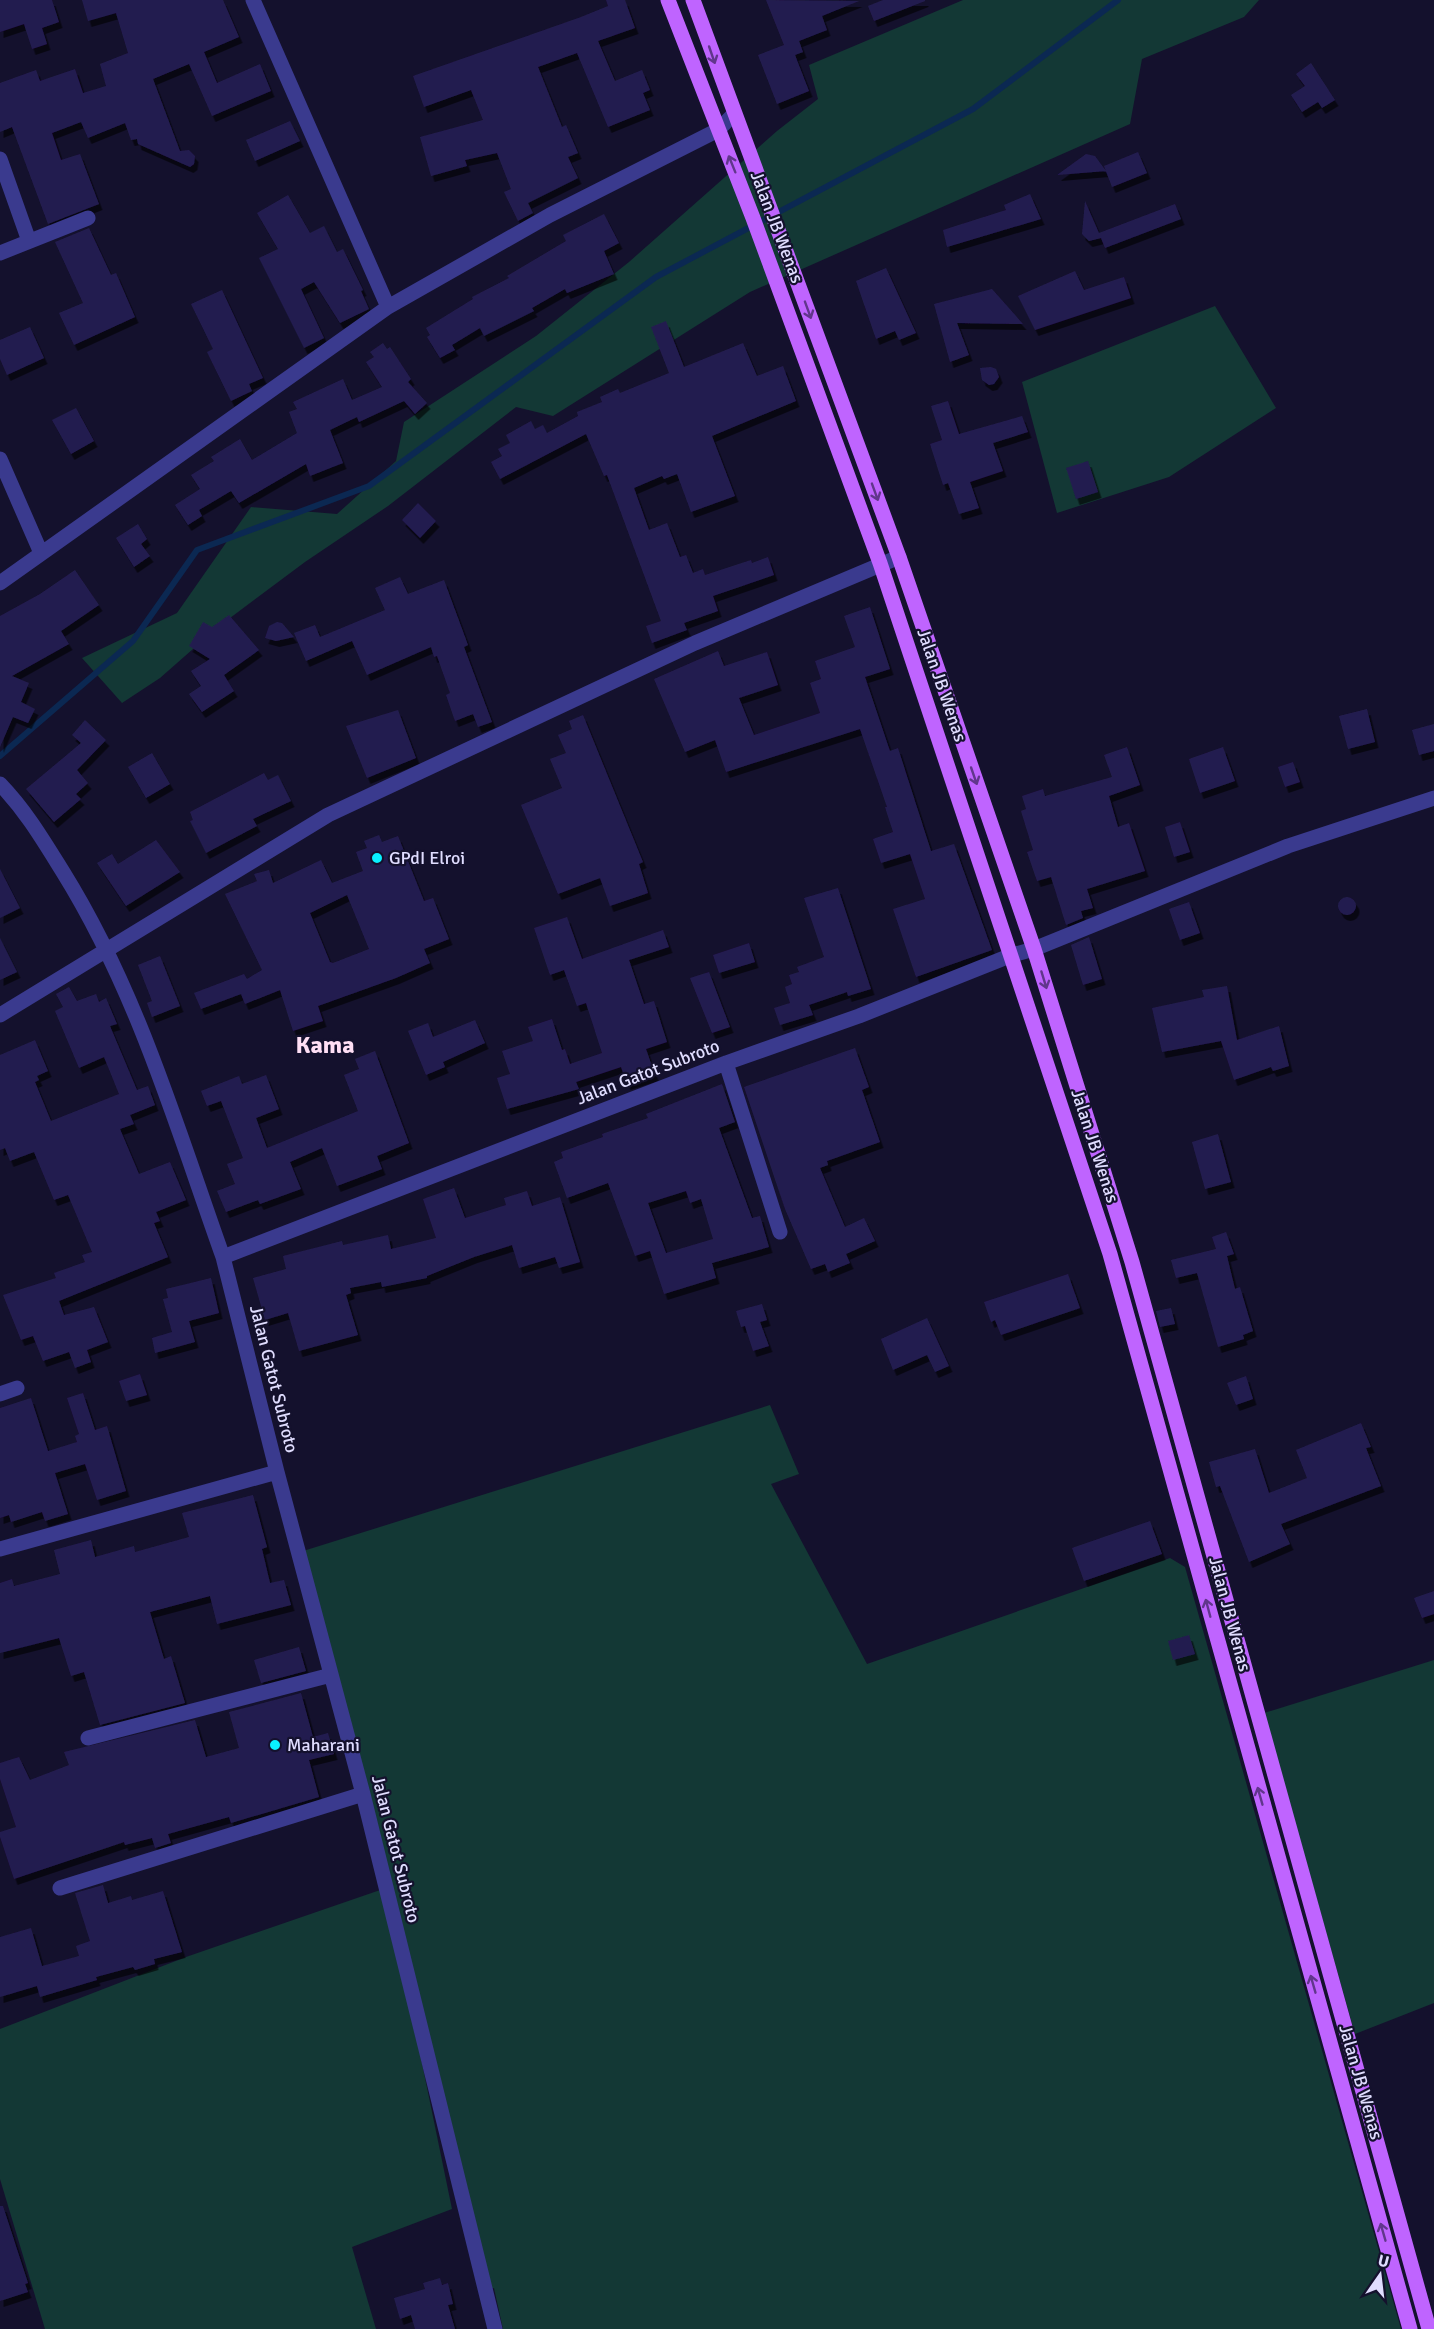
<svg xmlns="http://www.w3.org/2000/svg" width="1434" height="2329" font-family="Signika,sans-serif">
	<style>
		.green { fill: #133835 }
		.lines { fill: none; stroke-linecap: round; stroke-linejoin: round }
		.stream { stroke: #0b2852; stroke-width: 6 }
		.building { fill: #241c4f; fill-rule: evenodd; filter: url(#shadow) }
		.minor { stroke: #3a3a8e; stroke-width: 15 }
		.major { stroke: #bf64ff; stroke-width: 15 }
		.oneway { stroke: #61368c }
		.poi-dot { fill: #09f0ff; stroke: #14112d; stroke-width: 2 }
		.labels { text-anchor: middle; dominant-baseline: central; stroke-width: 4.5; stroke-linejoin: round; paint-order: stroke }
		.street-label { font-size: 18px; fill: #e0ddff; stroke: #14112d }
		.poi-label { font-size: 18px; fill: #e0ddff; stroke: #14112d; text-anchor: start }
		.district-label { font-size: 24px; font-weight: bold; fill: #ffdff5; stroke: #14112d }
	</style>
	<defs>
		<filter id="shadow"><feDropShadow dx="3.5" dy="6" stdDeviation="0" flood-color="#0009"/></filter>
	</defs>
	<rect width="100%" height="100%" fill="#14112d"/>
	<path class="green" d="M963,0H1259L1244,17L1142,59L1130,124L750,292L553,416L516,407L388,506L305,562L218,627L160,678L122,703L82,658L177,613L251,507L337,514L396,461L404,422L536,336L629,262L777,131L818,99L809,65Z
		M1215,306L1276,408L1169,477L1057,513L1022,382Z
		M770,1405L799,1474L771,1484L867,1664L1170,1558L1185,1567L1401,2329H503L494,2288L485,2291L390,1908L452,2209L352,2247L376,2329H45L0,2179V2029L186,1957L386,1888L300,1552Z
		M1434,1660V2003L1355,2034L1264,1713Z"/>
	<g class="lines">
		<path class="stream" d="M0,756L133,641L197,550L369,486L656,277L973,109L1118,0"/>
	</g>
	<path class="building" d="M0,0H52L59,22L42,28L47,44L32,49L24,24L0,32Z
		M82,0H223L239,37L204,52L217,83L260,64L271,91L212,116L189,64L153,79L180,151L189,150L195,156L194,164L190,167L138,144L137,139L131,140L125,123L88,138L81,122L52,133L61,160L80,154L99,204L48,224L12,127L0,132V83L36,70L40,81L75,69L83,93L106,86L100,64L128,53L116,13L88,21Z
		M606,0H625L635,28L598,41L615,81L642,70L650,90L643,93L650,110L608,127L577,53L538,67L562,127L566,125L578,153L568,157L578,178L528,203L533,213L518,221L504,192L511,189L497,153L465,160L467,166L431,176L420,137L483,120L471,90L424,107L413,76L581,17L608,6Z
		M766,0L859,1L822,16L827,30L799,41L803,52L795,55L809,91L777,104L758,55L784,45Z
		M883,0H925V1L874,21L868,6Z
		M1311,63L1335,100L1322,108L1318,102L1302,112L1291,95L1305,86L1296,74Z
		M290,121L300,141L255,161L246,140Z
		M1138,152L1147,173L1112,187L1104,166Z
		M1086,154L1095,156L1106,171L1057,175Z
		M1030,194L1041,219L947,247L943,230L1006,210L1004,205Z
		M288,195L310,233L324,226L337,252L343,249L363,290L361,291L369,309L340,323L314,282L301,289L324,338L304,348L259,258L278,249L257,213Z
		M1085,201L1099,233L1175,204L1181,219L1105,248L1101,238L1089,241L1082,234Z
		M604,214L619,243L604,251L614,274L567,293L565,289L532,308L534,311L484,336L480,328L452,345L455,350L440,358L427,337L430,335L426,328L473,299L472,297L509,278L507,276L566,241L563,235Z
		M89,228L111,275L116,273L135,317L74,345L59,313L83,303L55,242Z
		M886,268L916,333L899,340L895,331L876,339L856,281Z
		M1075,271L1084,290L1124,277L1131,298L1035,330L1018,296Z
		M992,289L1023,324L957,323L969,355L950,362L934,304Z
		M222,290L263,378L249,384L252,391L231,401L207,352L213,349L191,304Z
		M666,321L684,367L743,343L757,376L783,366L796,401L712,436L735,496L691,512L677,474L664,479L662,476L634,488L649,530L667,523L680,557L686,555L693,573L703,569L705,575L751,560L752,563L768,557L774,575L713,596L718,611L684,623L687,630L652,643L646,626L661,621L607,475L604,476L586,434L500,479L491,462L502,456L498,449L510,443L506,435L531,421L535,429L543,425L547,433L578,416L577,412L602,402L600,397L618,389L620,393L669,373L651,327Z
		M30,327L44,358L7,375L0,359V340Z
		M383,343L387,349L390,347L411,379L408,382L427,403L415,414L404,401L359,422L357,417L330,430L343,463L310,476L306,464L239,503L231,491L199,510L202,516L188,525L175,505L200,489L191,475L214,461L211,457L240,439L252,460L297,433L289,412L297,409L293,402L343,379L352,400L382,387L366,362L374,357L370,352Z
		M991,367L996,369L999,377L994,384L989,385L982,380L980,368Z
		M948,401L959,434L1022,416L1028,432L993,443L1003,471L970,482L979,508L959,514L948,483L943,485L930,444L942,440L931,406Z
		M76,408L94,441L71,454L52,420Z
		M1088,461L1098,492L1076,499L1066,468Z
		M418,503L436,521L420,538L402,520Z
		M138,524L147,539L141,544L150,556L134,567L116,538Z
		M75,570L99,605L61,631L69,644L12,676L29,683L21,702L35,709L28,723L13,717L0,747V616L40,594Z
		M400,577L408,594L444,580L468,645L464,647L492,722L478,727L473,714L455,721L446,695L450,693L437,656L434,657L431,647L367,675L352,641L306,661L294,633L315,625L320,637L385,610L375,588Z
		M870,607L890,669L865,677L890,751L898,748L931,851L954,844L992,950L916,977L893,909L925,899L910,854L881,863L873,839L893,832L885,807H887L860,729L726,772L715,740L685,752L654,679L718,651L724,666L767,652L778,685L739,698L754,735L820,713L810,683L821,679L815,661L855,647L844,616Z
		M229,615L259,650L224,675L234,691L202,712L189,694L201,686L191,671L210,659L189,646L203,622L212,627Z
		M277,622L282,623L294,637L276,641L265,638L269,626Z
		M1367,709L1375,742L1348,749L1339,716Z
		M398,710L416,758L367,778L346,726Z
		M583,715L643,862L639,864L648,893L610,906L600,878L558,894L521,805L562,788L550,759L566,753L558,735L572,729L569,721Z
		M85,720L106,740L77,770L88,783L76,794L81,799L54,822L26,789L81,743L72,735Z
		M1434,724V751L1419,755L1412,730Z
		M1127,747L1140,785L1109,796L1118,827L1129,823L1145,871L1087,889L1093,908L1081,911L1083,918L1066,925L1051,877L1037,881L1027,852L1033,850L1021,811L1026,809L1022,796L1043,789L1045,796L1112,777L1104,755Z
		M1223,747L1235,781L1200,793L1189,759Z
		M152,753L170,784L146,798L128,767Z
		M1293,762L1300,782L1285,787L1278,767Z
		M264,773L268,780L278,775L291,801L253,819L257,826L206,853L190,821L193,820L190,812Z
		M1180,822L1190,852L1174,857L1165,827Z
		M379,835L382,842L398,836L424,901L433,898L449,939L424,949L430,963L396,978L318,1006L323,1021L293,1031L280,990L245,1004L241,994L201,1009L194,993L244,974L247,979L262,970L225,894L257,881L254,874L269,870L273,883L321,860L332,883L363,871L356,852L367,848L364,841ZM347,895L369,949L333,963L330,962L310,913Z
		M156,840L180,872L126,906L97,863L112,854L118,864Z
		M0,869L20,908L0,918Z
		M838,888L871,989L848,996L847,992L809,1005L813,1015L780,1025L774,1008L790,1003L785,987L792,984L789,975L799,972L797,967L824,957L804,898Z
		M1338 906a9 9 0 1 1 18 0a9 9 0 1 1-18 0Z
		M1189,902L1200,933L1180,940L1169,909Z
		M567,917L582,959L663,930L669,947L629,960L644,1004L654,1001L667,1042L646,1049L655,1075L627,1084L621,1067L576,1082L579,1089L507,1109L497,1078L510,1074L502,1051L533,1041L528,1027L552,1019L562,1050L565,1049L570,1064L602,1053L586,1003L577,1006L564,970L550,975L534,928Z
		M1089,937L1102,979L1083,985L1071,945Z
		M0,938L17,972L0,980Z
		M749,943L755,962L719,973L713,955Z
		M160,956L180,1006L152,1017L147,1003L152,1001L138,965Z
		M709,972L730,1027L712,1033L690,978Z
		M1227,986L1237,1040L1279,1026L1289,1066L1273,1071L1271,1067L1234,1080L1221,1041L1162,1052L1152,1008L1204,997L1202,990Z
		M69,987L77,1001L96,994L99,1002L106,998L117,1024L110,1026L137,1090L148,1086L155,1105L130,1115L134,1124L120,1129L139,1174L170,1162L186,1200L156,1212L160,1221L154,1223L168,1257L59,1301L64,1315L94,1307L108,1342L87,1350L91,1362L75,1368L69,1352L43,1361L33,1336L21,1340L3,1295L56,1278L54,1273L85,1262L82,1255L92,1252L68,1195L54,1200L34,1152L10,1161L5,1148L0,1150V1055L35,1040L48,1071L37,1076L39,1080L35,1082L51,1121L119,1094L104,1057L79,1068L55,1011L63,1007L56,994Z
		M475,1020L485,1043L443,1062L445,1067L426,1075L408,1031L428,1023L433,1037Z
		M855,1048L869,1087L862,1090L880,1142L827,1161L828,1165L820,1168L845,1227L864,1218L875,1241L846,1254L850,1263L828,1272L825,1264L811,1269L785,1209L744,1087Z
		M375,1051L409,1143L377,1156L382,1169L337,1186L322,1148L290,1162L301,1189L260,1204L258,1200L226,1212L217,1191L235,1184L227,1164L243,1158L221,1101L207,1106L201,1091L239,1076L242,1084L266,1075L279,1109L256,1118L267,1148L358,1111L344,1075L359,1069L355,1059Z
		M722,1084L735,1122L719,1128L752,1218L760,1216L769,1247L712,1263L716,1278L664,1294L650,1251L635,1256L608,1183L567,1198L554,1162L563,1158L561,1152L603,1137L602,1134L648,1118L646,1114ZM686,1191L690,1203L701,1199L713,1239L666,1253L648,1203Z
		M1218,1134L1231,1182L1205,1189L1192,1142Z
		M454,1188L465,1218L506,1205L504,1198L527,1191L532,1206L560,1197L580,1262L559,1268L555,1257L519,1268L512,1245L474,1257L427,1276V1278L382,1287L381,1282L350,1288L351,1293L346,1295L358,1335L299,1351L288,1313L265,1320L253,1278L286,1269L283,1256L342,1241L343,1245L388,1235L391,1249L436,1238L423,1199Z
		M1226,1232L1234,1254L1227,1256L1235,1289L1240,1287L1253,1331L1243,1335L1244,1339L1218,1347L1197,1273L1176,1278L1171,1260L1216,1249L1212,1237Z
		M1068,1274L1080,1308L1001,1335L995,1320L991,1322L984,1302Z
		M211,1278L219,1313L189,1321L195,1342L155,1353L152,1338L172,1332L163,1299L168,1298L166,1289Z
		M762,1304L767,1320L760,1322L769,1346L753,1351L745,1326L741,1327L736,1311Z
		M1171,1308L1175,1324L1160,1327L1156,1311Z
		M927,1318L949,1366L935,1372L927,1355L893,1370L881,1339Z
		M140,1374L147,1395L126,1401L119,1381Z
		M1246,1376L1253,1399L1236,1405L1227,1383Z
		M83,1393L95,1430L107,1426L126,1491L97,1500L85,1464L55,1473L68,1514L45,1521L42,1512L11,1522L9,1515L0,1518V1408L31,1398L48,1451L77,1442L75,1436L79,1434L67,1398Z
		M1361,1423L1371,1447L1366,1448L1381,1486L1281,1524L1290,1544L1249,1562L1220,1486L1216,1487L1209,1462L1255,1449L1269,1493L1307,1478L1296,1450Z
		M253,1495L267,1547L262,1549L270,1583L284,1580L291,1605L217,1624L210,1596L150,1612L164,1659L171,1656L185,1703L100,1725L84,1672L71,1676L59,1638L0,1653V1583L12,1579L14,1586L60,1574L54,1550L91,1540L95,1557L134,1546L135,1552L189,1537L182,1513Z
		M1150,1521L1162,1554L1084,1581L1072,1548Z
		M1434,1591V1614L1422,1618L1414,1598Z
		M1189,1635L1195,1654L1173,1660L1168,1641Z
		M299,1647L306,1671L261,1683L254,1660Z
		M301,1693L313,1737L328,1733L334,1754L309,1760L319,1797L231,1823L229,1817L168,1834L171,1843L155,1848L152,1838L125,1845L124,1842L14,1879L0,1837V1832L16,1827L0,1779V1763L19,1757L30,1780L69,1765L64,1752L195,1720L206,1757L239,1748L229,1712Z
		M103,1885L108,1903L131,1896L132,1900L163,1891L182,1952L154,1959L155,1964L135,1970L133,1967L96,1977L97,1980L40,1997L37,1986L0,1997V1937L31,1928L42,1966L79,1956L76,1946L90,1941L75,1893Z
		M0,2206H3L28,2283L25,2284L28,2292L0,2301Z
		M440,2278L442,2285L448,2283L453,2304L448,2305L455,2329H415L411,2315L400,2319L394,2298L425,2289L423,2283Z"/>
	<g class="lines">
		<path class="minor" d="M253,0L388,307
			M0,159L29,241
			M0,253L88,218
			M0,459L41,553
			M0,583L388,307L550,215L718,130L733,115
			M0,784C26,811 43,840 63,872C137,991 176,1125 223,1257
			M0,1015L328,815L695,643L899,557
			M726,1063L780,1232
			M0,1394L17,1388
			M0,1549L277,1472
			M88,1738L331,1675
			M60,1888L363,1794
			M495,2329L363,1794L277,1472L223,1257L726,1063L859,1016L1012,955L1034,949L1288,846L1434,798"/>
		<path class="major" d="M668,0L753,218L880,563L1110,1254L1410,2329
			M693,0L899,557L1034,949L1132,1262L1429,2329"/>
	</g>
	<defs><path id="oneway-shaft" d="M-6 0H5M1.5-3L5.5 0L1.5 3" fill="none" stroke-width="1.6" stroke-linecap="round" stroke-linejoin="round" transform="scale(1.5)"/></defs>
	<g class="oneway">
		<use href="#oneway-shaft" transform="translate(712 55) rotate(71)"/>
		<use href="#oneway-shaft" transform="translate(732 164) rotate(-112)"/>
		<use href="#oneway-shaft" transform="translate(808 310) rotate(70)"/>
		<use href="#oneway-shaft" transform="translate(875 492) rotate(70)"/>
		<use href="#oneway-shaft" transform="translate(974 776) rotate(71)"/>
		<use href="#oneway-shaft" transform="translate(1044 980) rotate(73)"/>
		<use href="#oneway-shaft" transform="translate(1208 1608) rotate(-105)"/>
		<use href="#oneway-shaft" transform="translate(1260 1796) rotate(-106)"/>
		<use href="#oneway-shaft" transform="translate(1313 1984) rotate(-106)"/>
		<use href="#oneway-shaft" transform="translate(1383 2232) rotate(-106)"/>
	</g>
	<g class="poi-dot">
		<circle cx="377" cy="858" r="6"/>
		<circle cx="275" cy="1745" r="6"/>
	</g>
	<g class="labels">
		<g class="street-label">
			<text transform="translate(777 227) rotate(69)">Jalan JB Wenas</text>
			<text transform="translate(942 685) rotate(71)">Jalan JB Wenas</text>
			<text transform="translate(648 1072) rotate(-21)">Jalan Gatot Subroto</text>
			<text transform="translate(1095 1146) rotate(72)">Jalan JB Wenas</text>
			<text transform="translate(274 1379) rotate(76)">Jalan Gatot Subroto</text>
			<text transform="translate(1230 1614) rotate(75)">Jalan JB Wenas</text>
			<text transform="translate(396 1849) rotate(76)">Jalan Gatot Subroto</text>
			<text transform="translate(1361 2082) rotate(74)">Jalan JB Wenas</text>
		</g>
		<g class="poi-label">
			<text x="389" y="858">GPdI Elroi</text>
			<text x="287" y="1745">Maharani</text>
		</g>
		<g class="district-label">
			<text x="325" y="1045">Kama</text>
		</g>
	</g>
	<g transform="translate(1380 2275) rotate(14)" stroke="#14112d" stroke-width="4.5" paint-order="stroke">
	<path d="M0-4.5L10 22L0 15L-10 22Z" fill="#e0ddff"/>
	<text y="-9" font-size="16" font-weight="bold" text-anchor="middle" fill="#e0ddff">U</text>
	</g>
</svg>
